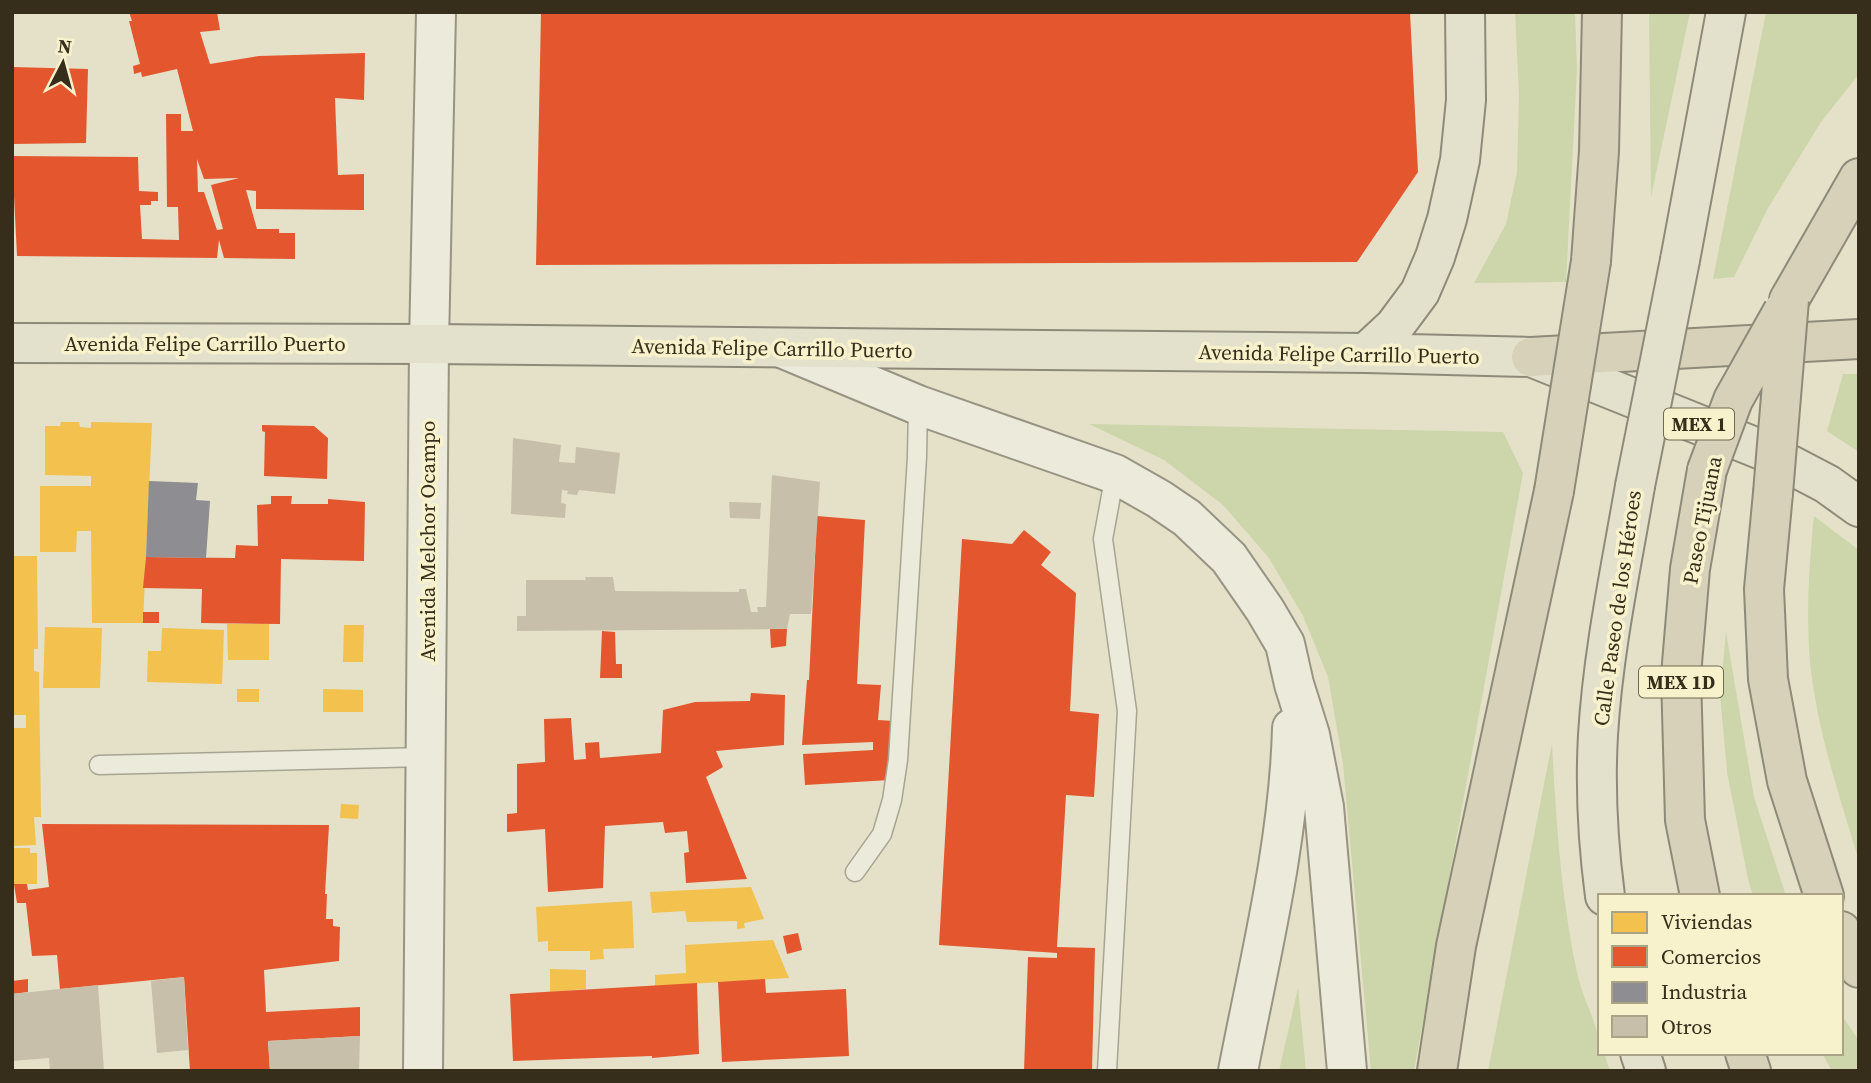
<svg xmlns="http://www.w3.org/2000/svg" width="1871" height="1083" font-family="'Source Serif 4',serif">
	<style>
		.green { fill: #cdd6aa }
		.homes { fill: #f2c14e }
		.shops { fill: #e4572e; fill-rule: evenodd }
		.industry { fill: #8d8d92 }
		.building { fill: #c7bfa9 }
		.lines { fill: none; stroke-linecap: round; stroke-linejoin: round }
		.lane-casing { stroke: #a8a492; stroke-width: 21 }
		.secondary-casing { stroke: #989382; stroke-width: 42 }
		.primary-casing { stroke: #8e8a79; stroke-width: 42 }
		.highway-casing { stroke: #8e8a79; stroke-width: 42 }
		.lane { stroke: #ebeadb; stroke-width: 18 }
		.secondary { stroke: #ebeadb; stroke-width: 38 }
		.primary { stroke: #e3e0cb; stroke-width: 38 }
		.highway { stroke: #d7d1b9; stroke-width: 38 }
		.primary-bridge-casing { stroke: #8e8a79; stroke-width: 42; stroke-linecap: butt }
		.highway-bridge-casing { stroke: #8e8a79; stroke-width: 42; stroke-linecap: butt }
		.primary-bridge { stroke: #e3e0cb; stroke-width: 38 }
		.highway-bridge { stroke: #d7d1b9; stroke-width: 38 }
		.labels { text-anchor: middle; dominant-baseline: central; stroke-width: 7; stroke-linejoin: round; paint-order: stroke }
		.shield { fill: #f7f2cc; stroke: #706850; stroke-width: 2 }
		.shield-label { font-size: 19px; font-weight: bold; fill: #362d1b }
		.street-label { font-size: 21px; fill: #362d1b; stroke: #f7f2cc }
	</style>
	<rect width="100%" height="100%" fill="#e4e1c8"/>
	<path class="green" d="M1515,12H1575L1577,70L1566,282L1474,283L1506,224L1517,172L1519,95Z
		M1649,12H1690L1651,197Z
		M1766,12H1859V74L1821,122L1768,208L1734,277L1713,279Z
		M1843,374H1859V452L1827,431Z
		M1089,424L1503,432L1523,473L1414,1071H1371L1343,764L1328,677L1303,616L1269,558L1223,505L1164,460Z
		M1814,516L1859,550V861C1839,795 1817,730 1810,662C1806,616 1809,562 1814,516Z
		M1726,632L1754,797L1786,896H1753L1748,879L1727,772L1720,694Z
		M1552,743C1556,821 1561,900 1578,977C1584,1002 1600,1027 1600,1053H1604L1610,1071H1488Z
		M1298,988L1306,1071H1279Z
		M1841,1014L1859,1041V1071H1832L1822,1053H1841Z"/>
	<path class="homes" d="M61,422H79L80,427L91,428V422L152,423L143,623H92L91,531H77L76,552H40V486H91V476L45,475V426H60Z
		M12,556H37L38,649H34V671L39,672L41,817H34L36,845L12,846V728H26V715H12Z
		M227,624H269V660H228Z
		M344,625H364L363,662H343Z
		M45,627L102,628L100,688H43Z
		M162,628L224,630L222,684L147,682L148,651H161Z
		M237,689H259V702H237Z
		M323,689L363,690V712H323Z
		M341,804L359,805L358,819L340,818Z
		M14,848H30V853H37V884H12Z
		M751,887L764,919L744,923L745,928L737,929V921L687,922L685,911L652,913L650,892Z
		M632,901L634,948L603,949L604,959L590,960V951H548V941L538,942L536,907Z
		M773,940L789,978L655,986V975L686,973L685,945Z
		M550,969L586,970V989L550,992Z"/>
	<path class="shops" d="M129,12H217L220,30L200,32L210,64L259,56L365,53L364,100L335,98L338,175L364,174V210L256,209V191L246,190L257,229H279V233H295V259L224,258L219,240L217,258L17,256L12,156L138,157L139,191L158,192V201H151V205H140L142,239L179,240L178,207H167L166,114H181V131H193L177,69L142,77L141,72L134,74L133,66L140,64L129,21H132ZM197,159L204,179L239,178L211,185L223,229L217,230L204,192H198Z
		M541,12H1410L1418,172L1357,262L536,265Z
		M12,67L88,69L86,143L12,144Z
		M262,425L314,426L328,438L327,479L264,476L265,432L262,431Z
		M271,496H292L291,504H328V499L365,502L364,561L281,559L280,624L201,623L202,589L143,588L146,557L235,558L236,545L258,546L257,505L271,504Z
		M817,516L865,520L857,684L881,685L878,720L894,721L890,780L805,785L803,754L873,750V742L802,745L807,680H809Z
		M1024,530L1051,552L1041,565L1076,593L1070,711L1099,714L1094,797L1066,795L1057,947L1095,948L1092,1071H1024L1028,957L1057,958V953L939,945L962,539L1012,544Z
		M143,612H159V623H143Z
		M770,629H787L786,646L771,648Z
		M602,631L615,632L616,664H622V678H600Z
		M751,693L785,695L784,745L716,751L723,767L706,777L747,879L686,883L684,853L689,852L687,831L665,833L663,822L605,826L603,888L548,892L545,829L507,832V814L517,813V764L545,762L544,719L571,718L574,760L586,759L585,743L599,742L600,758L661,753L663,710L695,702L750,701Z
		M42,824L329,825L325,894H327L326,919H333V926L340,927L339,961L264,970L266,1012L360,1007V1036L268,1041L270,1071H190L184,977L60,989L57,955L32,956L26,903H17L14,884H27L28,890L49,887Z
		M798,933L802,950L787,954L783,936Z
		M28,979V992L12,994V981Z
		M765,979L766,993L846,989L849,1056L722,1062L718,982Z
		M697,983L699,1054L652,1058V1056L513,1061L510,994Z"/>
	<path class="industry" d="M149,481L198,483L196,500L210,501L206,558L146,557Z"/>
	<path class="building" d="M513,438L561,445L559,462L575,463L576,447L620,453L615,494L579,490L577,495L567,494L568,491L562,490L561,503L566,504L565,518L511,514Z
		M772,475L820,482L811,614H790L787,629L517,631V616H526V580H586L585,577H613L615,591L739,592V589H746L751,612H758L757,607H766Z
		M729,502L761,503L760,519L730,518Z
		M184,977L188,1050L157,1053L151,981Z
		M98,985L104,1071H50L49,1058L12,1061V994Z
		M360,1036L359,1071H270L268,1041Z"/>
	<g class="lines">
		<g class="lane-casing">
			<path id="lane" d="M99,765L425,757
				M855,872L882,834L892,800L898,760L917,457L918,405
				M1107,1071L1127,711L1103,539L1115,474"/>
		</g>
		<g class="secondary-casing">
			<path id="secondary" d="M784,349L918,405L1115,474L1159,499L1187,518L1229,558L1265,610L1285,644L1294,684L1310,735L1324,807L1347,1071
				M423,1071L429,344L436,12
				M1238,1071C1260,957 1289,843 1292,728"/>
		</g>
		<g class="primary-casing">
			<path id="primary" d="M1680,260L1726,12
				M12,343L429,344L1366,353L1531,357L1762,450L1827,484L1859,507
				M1366,353L1394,327L1420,292L1435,257L1447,219L1460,160L1466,100L1465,12
				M1605,896C1598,843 1595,789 1598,735C1603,651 1621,568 1635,486
				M1640,1053L1646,1071"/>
		</g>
		<g class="highway-casing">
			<path id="highway" d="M1591,261L1599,151L1602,12
				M1789,300L1859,178
				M1531,357L1859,339
				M1773,493L1764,589L1768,679L1787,781L1824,896
				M1700,896L1685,820L1681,675L1690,569L1707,470
				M1841,931L1859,968
				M1745,1053L1751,1071
				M1437,1071L1456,946L1554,491"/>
		</g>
		<use href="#lane" class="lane"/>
		<use href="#secondary" class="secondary"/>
		<use href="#primary" class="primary"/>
		<use href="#highway" class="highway"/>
		<g class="primary-bridge-casing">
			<path id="primary-bridge" d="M1635,486L1680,260"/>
		</g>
		<g class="highway-bridge-casing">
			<path id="highway-bridge" d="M1707,470L1733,400L1783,311
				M1554,491L1591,261
				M1773,493L1789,300"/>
		</g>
		<use href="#primary-bridge" class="primary-bridge"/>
		<use href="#highway-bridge" class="highway-bridge"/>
	</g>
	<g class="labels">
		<g class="shield">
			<rect x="1664" y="408.5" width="70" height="31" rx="5"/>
			<rect x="1639" y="666.5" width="84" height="31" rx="5"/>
		</g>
		<g class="shield-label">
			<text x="1699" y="424">MEX 1</text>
			<text x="1681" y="682">MEX 1D</text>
		</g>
		<g class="street-label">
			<text x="205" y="343">Avenida Felipe Carrillo Puerto</text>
			<text transform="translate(772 348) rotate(1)">Avenida Felipe Carrillo Puerto</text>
			<text transform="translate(1339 354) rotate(1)">Avenida Felipe Carrillo Puerto</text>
			<text transform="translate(1702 520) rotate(-79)">Paseo Tijuana</text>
			<text transform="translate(427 541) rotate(-90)">Avenida Melchor Ocampo</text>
			<text transform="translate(1617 608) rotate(-82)">Calle Paseo de los Héroes</text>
		</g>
	</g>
	<rect width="1871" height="1083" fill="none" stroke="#362d1b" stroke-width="28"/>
	<rect x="1598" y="894" width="245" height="161" fill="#f7f2cc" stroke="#aaa385" stroke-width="2"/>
	<rect x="1612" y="912" width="35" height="21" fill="#f2c14e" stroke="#aaa385" stroke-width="2"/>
	<text x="1661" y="929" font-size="21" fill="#362d1b">Viviendas</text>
	<rect x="1612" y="946" width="35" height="21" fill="#e4572e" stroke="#aaa385" stroke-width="2"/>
	<text x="1661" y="964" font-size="21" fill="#362d1b">Comercios</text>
	<rect x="1612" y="982" width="35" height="21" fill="#8d8d92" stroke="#aaa385" stroke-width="2"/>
	<text x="1661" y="999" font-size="21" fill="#362d1b">Industria</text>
	<rect x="1612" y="1016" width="35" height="21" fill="#c7bfa9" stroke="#aaa385" stroke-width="2"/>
	<text x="1661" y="1034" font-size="21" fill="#362d1b">Otros</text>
	<g transform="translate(63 63) rotate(6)" stroke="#f7f2cc" stroke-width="5" paint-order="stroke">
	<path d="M0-5L12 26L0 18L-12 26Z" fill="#362d1b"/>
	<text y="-10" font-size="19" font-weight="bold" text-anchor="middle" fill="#362d1b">N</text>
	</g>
</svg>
